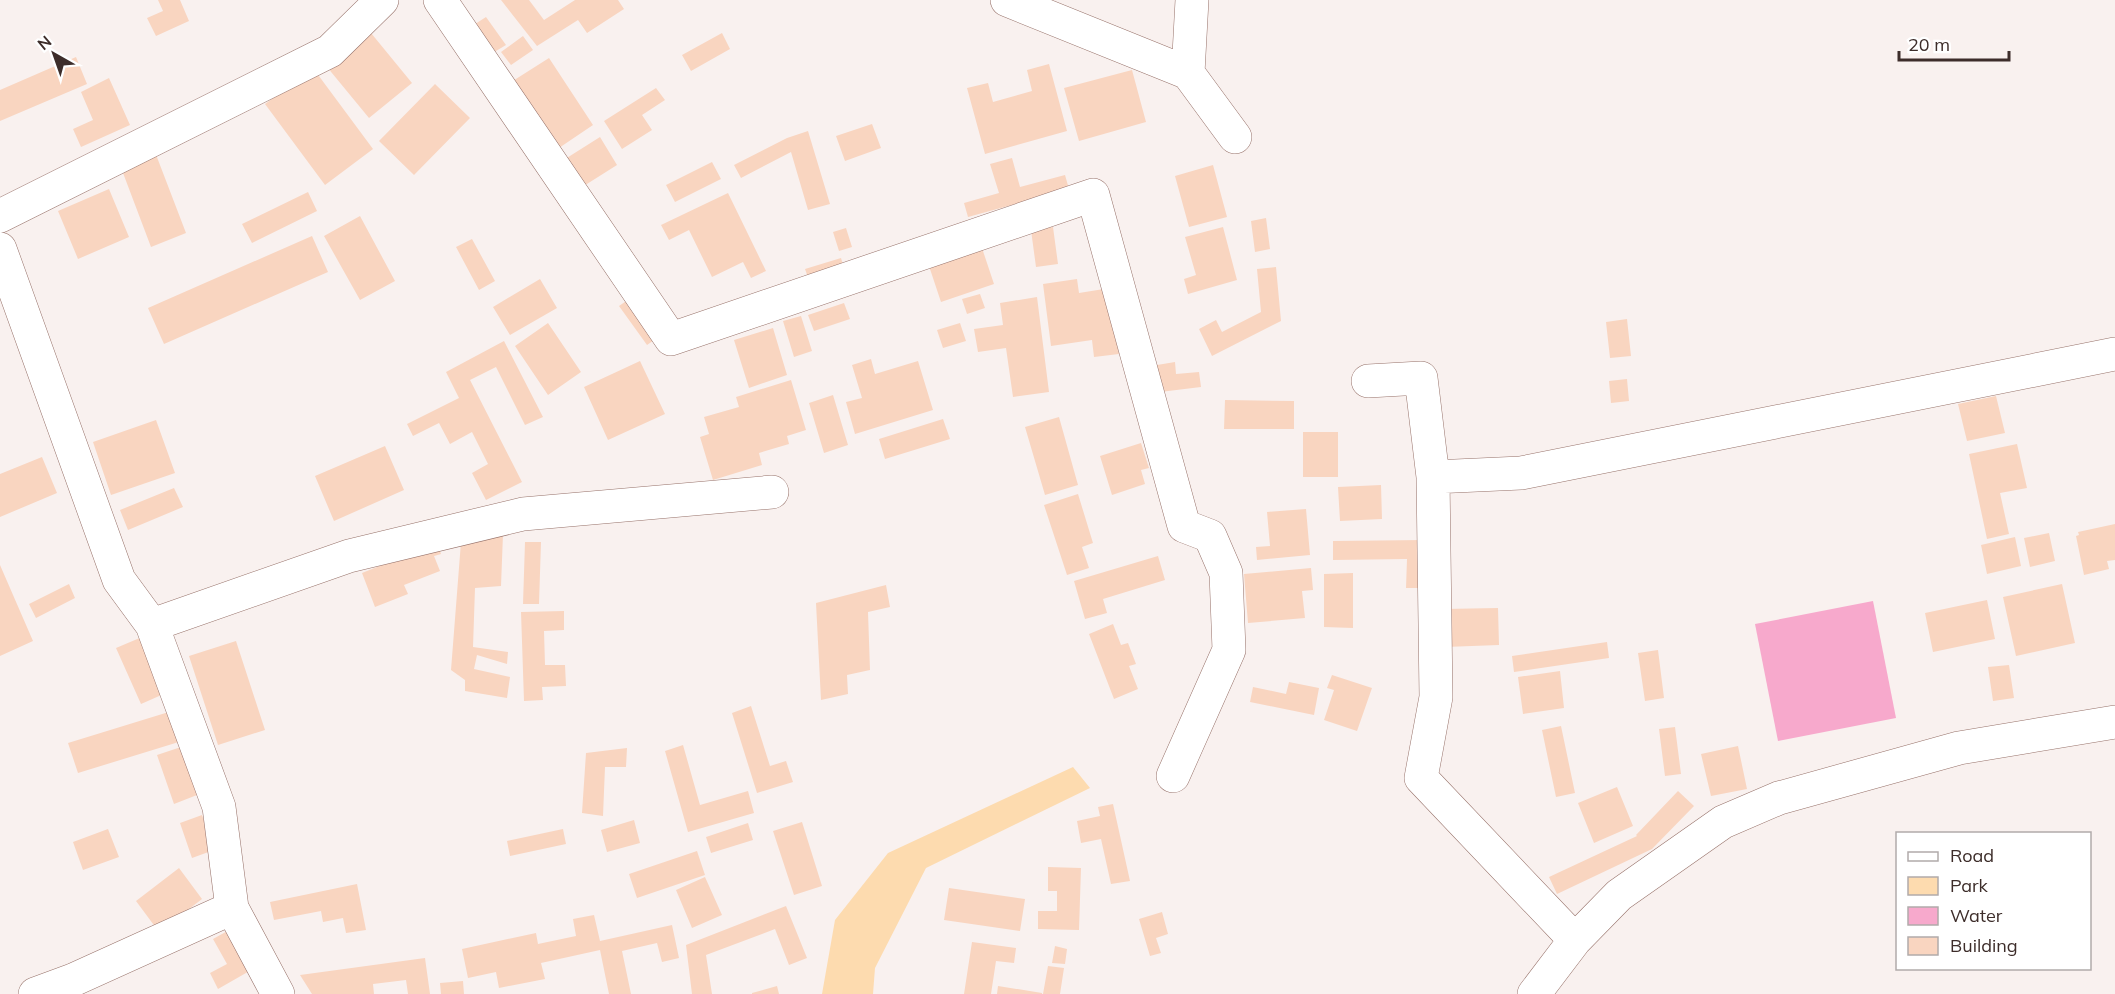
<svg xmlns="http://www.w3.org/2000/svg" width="2115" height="994" font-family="Mulish,sans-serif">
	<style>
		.green { fill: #fddbaf }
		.water { fill: #f7a9cc }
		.building { fill: #f9d5c0 }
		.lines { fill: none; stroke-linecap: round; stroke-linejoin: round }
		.street-casing { stroke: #97726a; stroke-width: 34 }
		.street { stroke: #fff; stroke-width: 33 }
	</style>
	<rect width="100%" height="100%" fill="#f9f1ef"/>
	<path class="green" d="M1073,767L1090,788L926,868L875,968L873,994H822L835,920L888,853Z"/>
	<path class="water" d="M1873,601L1896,718L1778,741L1755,624Z"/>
	<path class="building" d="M158,0H180L189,21L156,36L147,18L163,11Z
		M501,0H529L544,20L575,0H618L624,9L587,33L578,20L537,46Z
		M486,17L506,45L491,54L472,26Z
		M371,33L412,83L369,118L327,67Z
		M722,33L730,49L691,71L682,55Z
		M523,36L533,50L511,65L501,52Z
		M76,57L87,84L0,121V90Z
		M549,58L593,125L553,152L508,84Z
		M1049,64L1067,131L985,154L967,88L988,83L993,102L1032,91L1027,70Z
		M313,68L373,149L325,185L265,104Z
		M1132,70L1146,122L1079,141L1064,88Z
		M109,78L130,125L81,147L73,129L93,120L81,92Z
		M435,84L470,118L414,175L379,141Z
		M656,88L665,100L642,115L652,130L622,149L604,121Z
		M872,124L881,148L845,161L836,136Z
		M808,131L830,204L808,210L791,152L741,178L734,165L787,138Z
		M600,137L617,165L579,189L562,161Z
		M155,152L186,233L151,247L120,165Z
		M1012,158L1020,187L1065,175L1069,189L968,217L964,203L999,193L990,164Z
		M712,162L721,179L675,202L666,185Z
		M1213,165L1227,217L1189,227L1175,176Z
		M109,189L129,237L78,259L58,211Z
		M308,192L317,211L252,243L242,224Z
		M728,193L766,271L751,278L743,262L712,277L689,230L669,240L661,225Z
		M360,216L395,281L360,300L324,236Z
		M1266,218L1270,249L1255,252L1251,221Z
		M1053,227L1058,264L1036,267L1031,230Z
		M1223,227L1237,280L1188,294L1184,279L1196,275L1185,237Z
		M846,228L852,247L839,251L833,232Z
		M312,236L328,272L164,344L148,308Z
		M472,239L495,281L479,290L456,247Z
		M981,245L994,284L941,302L928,263Z
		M841,258L845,272L810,283L805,269Z
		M1276,267L1281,321L1212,356L1199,329L1216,320L1222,332L1261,312L1257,269Z
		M540,279L557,308L510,335L493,307Z
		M1077,279L1079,293L1110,288L1119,354L1094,357L1092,340L1051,346L1043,284Z
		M980,294L985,308L967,314L962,299Z
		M632,297L660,336L647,345L619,306Z
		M1037,297L1049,392L1013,397L1006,348L978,352L974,329L1003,325L1000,303Z
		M844,303L850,319L814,331L808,315Z
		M801,316L812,351L794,357L783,321Z
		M1627,319L1631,356L1610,358L1606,322Z
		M548,323L581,372L548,395L515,346Z
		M960,323L966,341L943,348L937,330Z
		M773,328L787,375L749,388L734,340Z
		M504,341L543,417L525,425L496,367L470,380L522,482L486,500L472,473L488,464L472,432L450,444L439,423L413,436L407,424L459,398L446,372Z
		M871,359L875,374L918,361L933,410L855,434L846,402L862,398L852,365Z
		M640,361L665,414L608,440L584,387Z
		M1175,362L1176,374L1199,372L1201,387L1160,392L1157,365Z
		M1627,379L1629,401L1611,403L1609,381Z
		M791,380L806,430L787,436L789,444L759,453L762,465L713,480L700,437L709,434L704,417L739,407L736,397Z
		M833,395L848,445L824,453L809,403Z
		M1996,396L2005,433L1967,441L1958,404Z
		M1225,400L1294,401V429H1224Z
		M1059,417L1078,485L1045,495L1025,427Z
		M943,419L950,439L885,459L879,439Z
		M156,420L175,473L111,495L93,442Z
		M1303,432H1338V477H1303Z
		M1141,443L1149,468L1141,470L1145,484L1112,495L1100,456Z
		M2017,444L2027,488L2000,493L2009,534L1987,539L1969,454Z
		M385,446L404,490L334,521L315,476Z
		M42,457L57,493L0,517V474Z
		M1381,485L1382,519L1340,521L1338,487Z
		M174,488L183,507L128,530L120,510Z
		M1078,494L1093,543L1082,547L1089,568L1067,575L1044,505Z
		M1306,509L1310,555L1257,560L1256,547L1270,546L1267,512Z
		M2115,524V560L2107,561L2109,569L2084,575L2076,536L2079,535L2078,532Z
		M2049,533L2055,561L2030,567L2024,538Z
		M503,534L501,586L475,588L473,647L508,652L507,664L477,655L474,669L510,677L507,698L465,691V680L451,670L461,542Z
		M2015,537L2021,566L1987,574L1981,545Z
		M1424,540V588H1406L1407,559L1333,560V541Z
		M525,542H541L539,604H523Z
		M437,543L441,554L434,556L440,571L404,585L408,594L375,607L362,573Z
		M1158,556L1165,580L1103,599L1107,613L1085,619L1074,581Z
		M0,565L33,641L0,656Z
		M1311,568L1313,590L1302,591L1305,618L1248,623L1244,574Z
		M1353,573V628L1324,627V574Z
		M69,584L75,598L36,618L29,604Z
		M2062,584L2075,643L2016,656L2003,597Z
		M886,585L890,607L868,612L870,670L847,675L848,694L821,700L816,603Z
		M1987,600L1995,639L1933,652L1925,613Z
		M1498,608L1499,645L1445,647L1444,609Z
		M564,611V630L544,631L545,665H565L566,686L542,687L543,700L524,701L521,612Z
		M1113,624L1121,645L1128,643L1136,664L1129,666L1138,689L1114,699L1089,634Z
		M142,637L166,693L141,704L116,648Z
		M236,641L265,730L218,745L189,656Z
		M1607,642L1609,658L1514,672L1512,656Z
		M1658,650L1664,698L1645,701L1638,653Z
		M2009,665L2014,698L1993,701L1988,667Z
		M1560,671L1564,708L1523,714L1518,677Z
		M1332,675L1372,688L1357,731L1324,720L1334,690L1327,688Z
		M1289,682L1319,688L1314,715L1250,702L1253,687L1286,694Z
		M751,706L770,766L786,761L793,782L757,793L732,713Z
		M172,711L182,741L78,773L68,743Z
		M1561,726L1575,793L1556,797L1542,730Z
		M1675,727L1681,774L1665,776L1659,729Z
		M683,745L700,805L748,791L754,813L688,832L665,751Z
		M1738,746L1747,789L1711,796L1701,754Z
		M181,747L197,795L174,804L157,755Z
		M627,748L626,767H605L603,816L582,813L586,753Z
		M1617,787L1633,826L1594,843L1578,803Z
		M1678,791L1694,806L1652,849L1557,894L1549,877L1637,836L1636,835Z
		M1113,804L1130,881L1111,884L1101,839L1081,843L1077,821L1100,816L1098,807Z
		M202,815L214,850L192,858L180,823Z
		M634,820L640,843L607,852L601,830Z
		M802,822L822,886L794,895L773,831Z
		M748,823L753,840L711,853L706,837Z
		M108,829L119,857L83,870L73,842Z
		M563,829L566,844L510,856L507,841Z
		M697,851L705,875L637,898L629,874Z
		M1048,867L1081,868L1079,930L1038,929V911H1057V891H1048Z
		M179,868L202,899L159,932L136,901Z
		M705,877L722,915L692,928L676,890Z
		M357,884L366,930L346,933L343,918L323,922L321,911L274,920L270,902Z
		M949,888L1025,899L1020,931L944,920Z
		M786,906L807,958L789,965L775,929L706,955L712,994H692L686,945Z
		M1162,912L1168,934L1156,938L1161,953L1150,956L1139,919Z
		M594,915L600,941L672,925L679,958L662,962L657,943L622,951L631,994H609L600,950L541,963L545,979L499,988L496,972L468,978L462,949L536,933L538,944L576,936L573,919Z
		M231,929L253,969L218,989L210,973L227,964L213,939Z
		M972,942L1016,948L1014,963L996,961L991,994H964Z
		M1055,946L1067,949L1065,964L1052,963Z
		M425,958L430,994H408L406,980L373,984L374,994H312L300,975Z
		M1048,966L1064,968L1060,994H1043Z
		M463,981L464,994H441L440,983Z
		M777,986L779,994H752V993Z
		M998,986L1042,993V994H997Z"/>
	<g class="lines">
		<g class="street-casing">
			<path id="street" d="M440,0L671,339L1093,195L1184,526L1210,536L1226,573L1229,650L1173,776
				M1007,0L1188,73
				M1192,0L1188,73L1235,137
				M0,216L330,51L382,0
				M0,249L119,580L152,625
				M1368,381L1421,378L1433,477L1436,697L1421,778L1575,940
				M1433,477L1521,473L2115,354
				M232,908L278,994
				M35,994L73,980L232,908L219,807L152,625L349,556L523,514L772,492
				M1534,994L1575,940L1619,895L1723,822L1779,798L1959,748L2115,722"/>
		</g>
		<use href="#street" class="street"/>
	</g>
	<rect x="1896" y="832" width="195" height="138" fill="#ffffff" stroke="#b1abaa" stroke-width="1.5"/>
	<rect x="1908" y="852" width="30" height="9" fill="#ffffff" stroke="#b1abaa" stroke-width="1.5"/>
	<text x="1950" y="862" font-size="18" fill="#3d2d2a">Road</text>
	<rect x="1908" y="877" width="30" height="18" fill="#fddbaf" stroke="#b1abaa" stroke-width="1.5"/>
	<text x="1950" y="892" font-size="18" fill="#3d2d2a">Park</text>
	<rect x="1908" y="907" width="30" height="18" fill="#f7a9cc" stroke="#b1abaa" stroke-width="1.5"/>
	<text x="1950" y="922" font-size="18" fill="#3d2d2a">Water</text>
	<rect x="1908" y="937" width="30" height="18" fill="#f9d5c0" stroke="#b1abaa" stroke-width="1.5"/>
	<text x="1950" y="952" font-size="18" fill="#3d2d2a">Building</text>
	<g transform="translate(54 54) rotate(320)" stroke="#ffffff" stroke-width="4.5" paint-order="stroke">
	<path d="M0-4.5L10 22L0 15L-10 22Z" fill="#3d2d2a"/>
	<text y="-9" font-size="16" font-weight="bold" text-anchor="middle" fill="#3d2d2a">N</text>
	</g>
	<path d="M1899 51v9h110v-9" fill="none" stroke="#3d2d2a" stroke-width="3"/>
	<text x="1908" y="51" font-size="18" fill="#3d2d2a" stroke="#ffffff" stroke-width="4.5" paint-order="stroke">20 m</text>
</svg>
